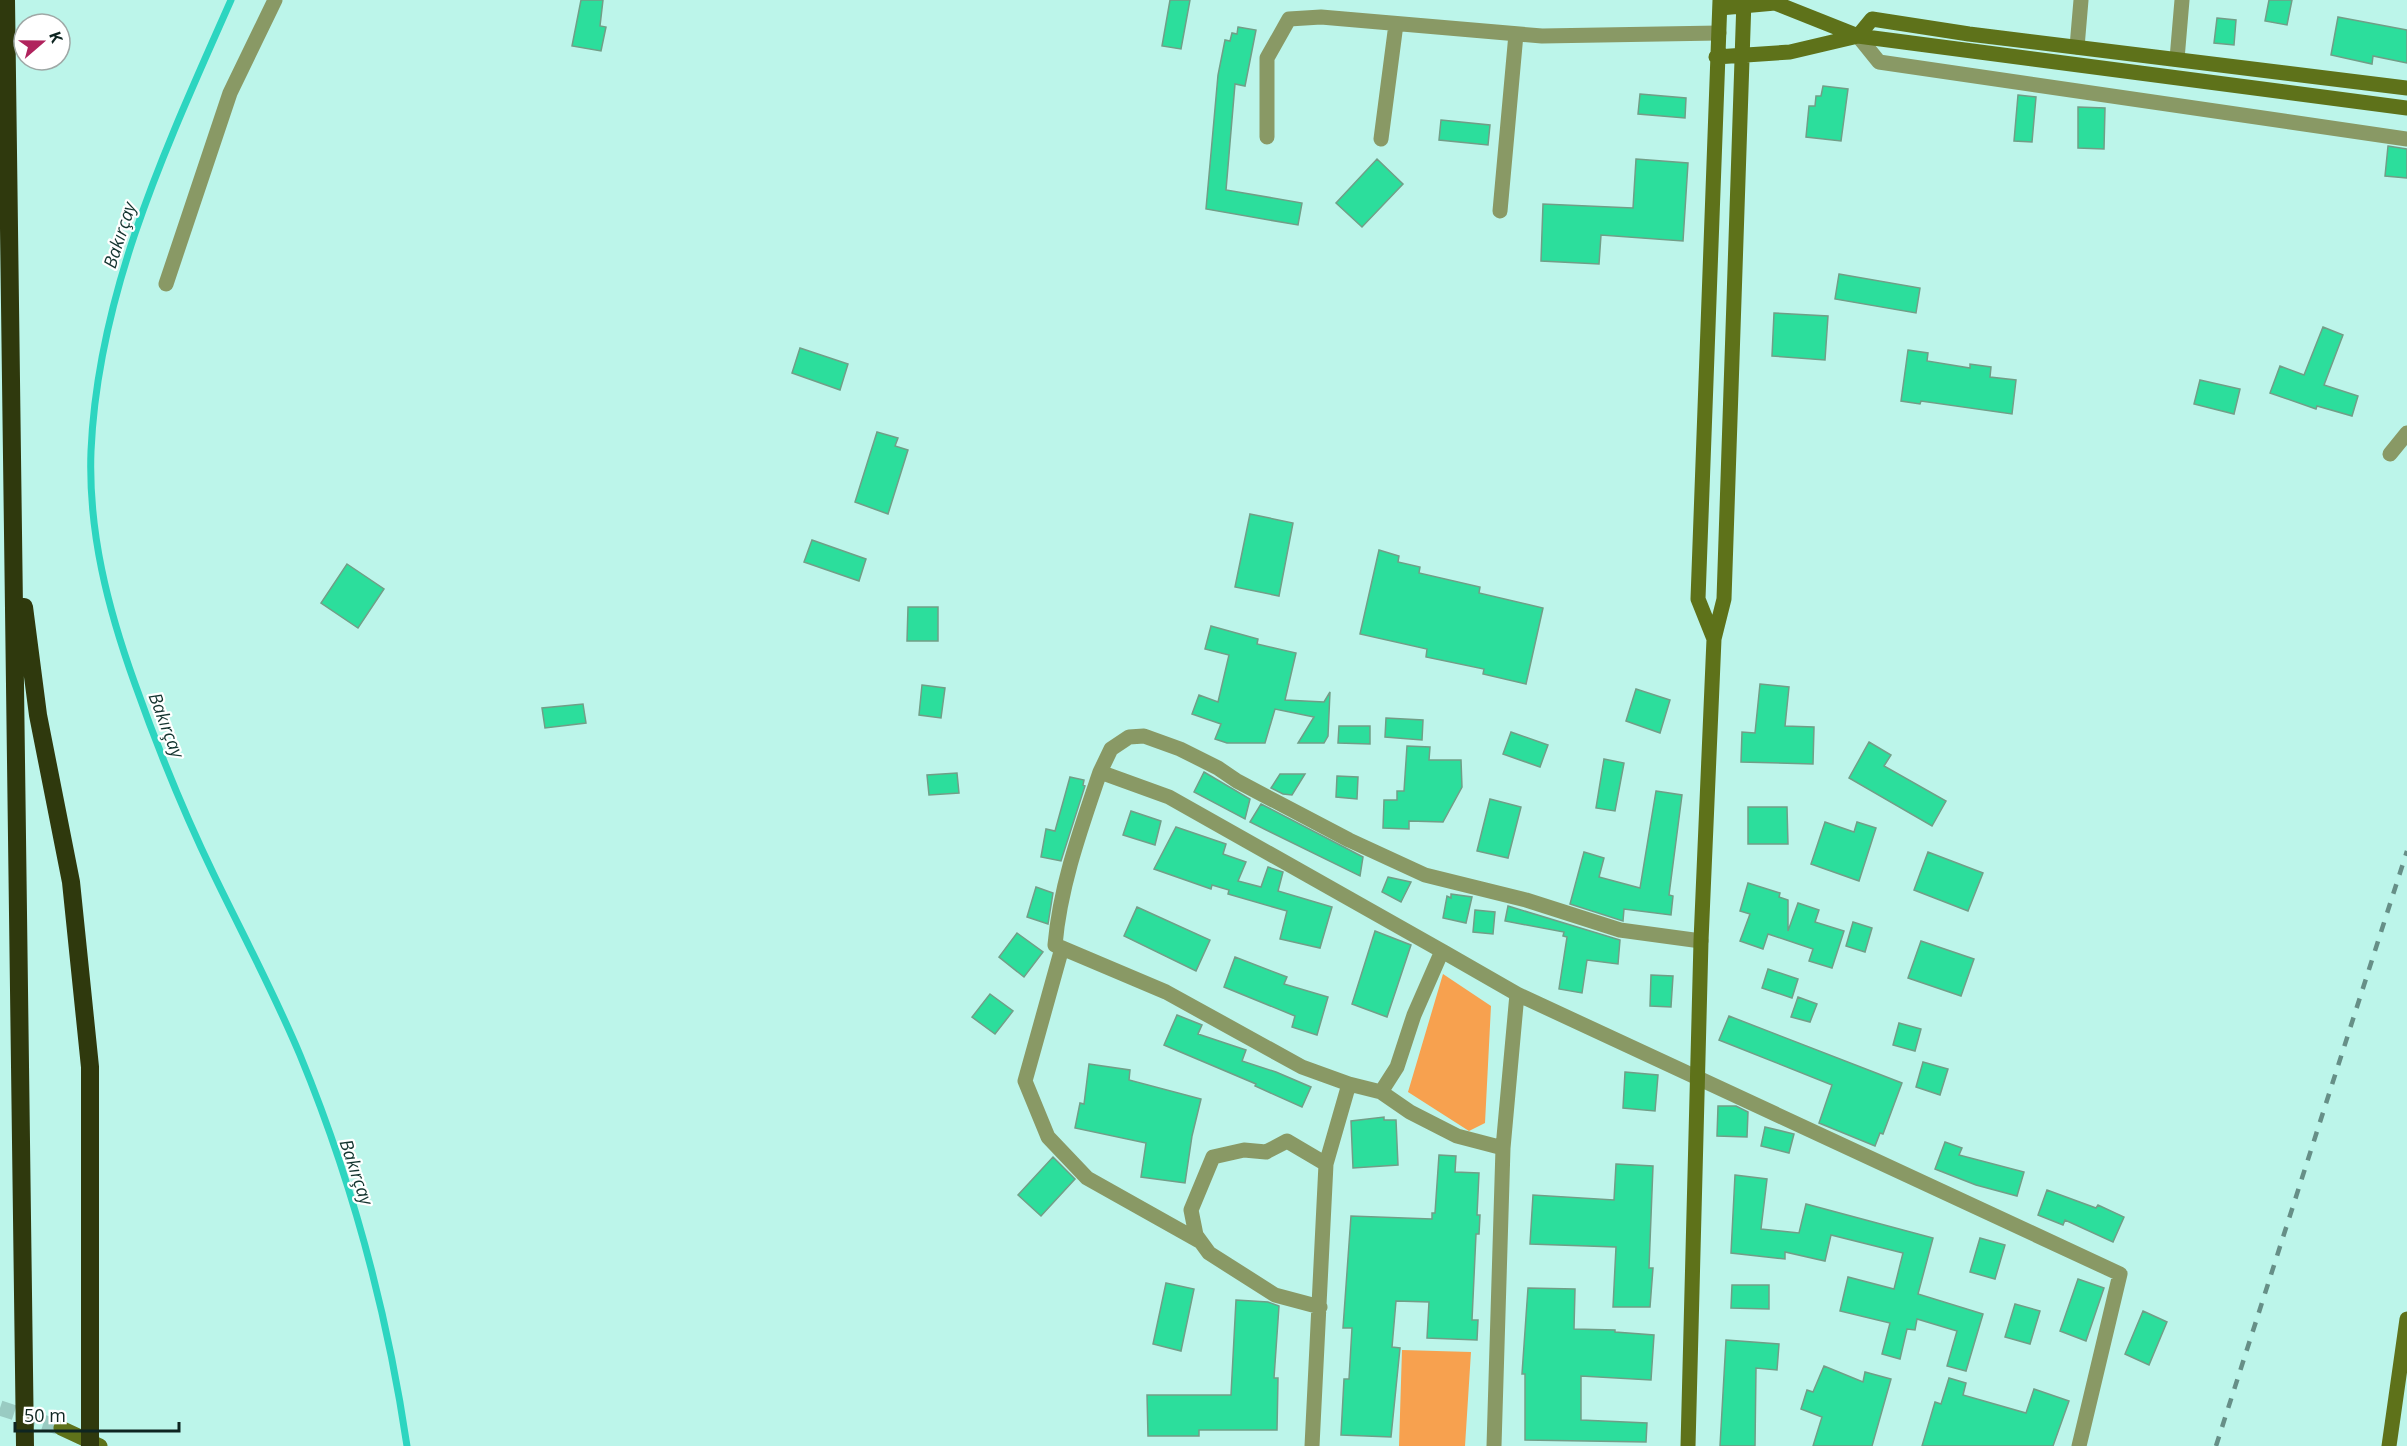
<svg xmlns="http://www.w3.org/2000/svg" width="2407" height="1446" font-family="'Open Sans',sans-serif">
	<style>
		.green { fill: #f7a14f }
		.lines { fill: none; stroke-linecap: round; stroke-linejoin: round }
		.stream { stroke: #2dd5c0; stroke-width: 7 }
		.building { fill: #2cde9c; stroke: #719e87; stroke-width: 1.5 }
		.secondary-tunnel { stroke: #99cbc2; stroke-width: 15; stroke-dasharray: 15 8; stroke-linecap: butt }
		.street { stroke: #899965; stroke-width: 15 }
		.secondary { stroke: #5e721a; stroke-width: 15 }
		.highway { stroke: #2f390d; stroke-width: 18 }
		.rail { stroke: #668f87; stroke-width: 4.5; stroke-dasharray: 10 10; stroke-linecap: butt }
		.labels { text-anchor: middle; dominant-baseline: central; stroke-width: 4.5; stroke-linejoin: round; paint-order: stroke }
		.water-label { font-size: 18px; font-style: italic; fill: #13342f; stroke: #fff }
	</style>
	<rect width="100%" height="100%" fill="#bcf5ea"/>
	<path class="green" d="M1443,974L1491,1006L1485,1123L1469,1131L1408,1092Z
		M1402,1350L1471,1352L1465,1446H1399Z"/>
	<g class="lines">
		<path class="stream" d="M231,0C167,145 98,291 91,451C88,532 108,609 135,684C158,749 184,813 214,875C243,935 274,993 300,1055C352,1181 387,1311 407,1446"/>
	</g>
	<path class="building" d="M581,0H603L600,26L606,27L601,51L572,46Z
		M1170,0H1190L1181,49L1162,46Z
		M2269,0H2292L2287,25L2265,21Z
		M2338,17L2407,30V63L2373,56L2372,64L2331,55Z
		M2217,18L2236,20L2234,45L2214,43Z
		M1238,27L1256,30L1245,86L1235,84L1226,190L1302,203L1298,225L1206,209L1218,75L1225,40L1230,41L1232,33L1237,34Z
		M1823,86L1848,89L1841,141L1806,137L1809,106H1815L1816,96H1821Z
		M1640,94L1686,98L1685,118L1638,114Z
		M2018,95L2036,97L2032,142L2014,141Z
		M2078,107L2105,108L2104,149L2078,148Z
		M1441,120L1490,125L1488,145L1439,140Z
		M2388,146L2407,149V178L2385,176Z
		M1377,159L1403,184L1362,227L1336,203Z
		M1636,159L1688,163L1683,241L1601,235L1599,264L1541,261L1543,204L1633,208Z
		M1839,274L1920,288L1916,313L1835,299Z
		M1774,313L1828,316L1825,360L1772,356Z
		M2323,327L2343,335L2324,385L2358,396L2352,416L2317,406L2316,409L2270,393L2280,366L2304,375Z
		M800,348L848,364L840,390L792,373Z
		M1908,350L1928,353L1927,361L1970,368V364L1991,367L1990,377L2016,380L2012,414L1921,401L1920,404L1901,401Z
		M2200,380L2240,389L2234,414L2194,404Z
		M877,432L898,438L895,446L908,450L888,514L855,502Z
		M1250,514L1293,523L1279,596L1235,587Z
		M812,540L866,559L859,581L804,562Z
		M1379,550L1399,556L1398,562L1420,567L1419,573L1480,587L1479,593L1543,608L1526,684L1483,674L1484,669L1426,657L1427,649L1360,634Z
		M347,564L384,589L358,628L321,603Z
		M908,607H938V641H907Z
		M1211,626L1258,639L1257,644L1296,653L1285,700L1324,702L1330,692L1328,736L1324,743H1298L1314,717L1275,709L1265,743H1227L1215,739L1221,724L1192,714L1199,695L1218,702L1229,655L1205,649Z
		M1760,684L1789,687L1785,726L1814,727L1813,764L1741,762L1742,732L1755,733Z
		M922,685L945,688L941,718L919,715Z
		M1636,689L1670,700L1660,733L1626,721Z
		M583,704L586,723L545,728L542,708Z
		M1386,718L1423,720L1422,740L1385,737Z
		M1339,726H1370V744L1338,743Z
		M1511,732L1548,745L1540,767L1503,754Z
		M1869,742L1891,755L1884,766L1946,801L1932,826L1849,778Z
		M1407,746L1430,747L1429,760H1461L1462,787L1443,822L1409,821V829L1383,828L1384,800H1397V791H1404Z
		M1604,759L1624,763L1615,811L1596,808Z
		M1204,772L1250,799L1245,819L1194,792Z
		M957,773L959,793L929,795L927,775Z
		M1280,774H1305L1292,795L1283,794L1271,788Z
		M1337,776L1358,777L1357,799L1336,797Z
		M1070,777L1084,780L1083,785L1085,786L1061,861L1041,857L1046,829L1055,831Z
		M1656,791L1682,795L1669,895L1673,896L1671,915L1624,909L1623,921L1570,904L1584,852L1604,858L1599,877L1640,888Z
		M1490,799L1521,807L1508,858L1477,851Z
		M1261,804L1363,857L1360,876L1250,822Z
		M1748,807H1787L1788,844H1748Z
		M1131,811L1161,821L1155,845L1123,835Z
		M1825,822L1854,832L1857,822L1876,828L1859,881L1811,864Z
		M1176,827L1226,844L1223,854L1246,862L1238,881L1261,887L1268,867L1283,872L1278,891L1332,907L1320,948L1280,939L1287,911L1228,894L1229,890L1212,885L1211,889L1154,869Z
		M1928,852L1983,873L1968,911L1914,890Z
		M1388,877L1411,882L1401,902L1382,892Z
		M1748,883L1780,893L1779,897L1788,900V931L1798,903L1819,910L1815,922L1844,931L1832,968L1809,961L1813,949L1768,934L1763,949L1740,941L1750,914L1740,911Z
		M1036,887L1053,893L1048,924L1027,917Z
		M1451,894L1472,897L1466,923L1443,918L1447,896L1451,898Z
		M1508,906L1620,940L1618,964L1587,960L1582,993L1559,989L1567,937L1563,936L1564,932L1505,921Z
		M1137,907L1210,940L1196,971L1124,936Z
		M1475,910L1495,912L1493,934L1473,932Z
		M1853,922L1872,928L1865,952L1846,946Z
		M1375,931L1411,945L1387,1017L1352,1004Z
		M1017,933L1043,952L1024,977L999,957Z
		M1921,941L1974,959L1961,996L1908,978Z
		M1235,957L1287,977L1284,984L1328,997L1317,1035L1292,1027L1295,1016L1224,987Z
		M1768,969L1798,979L1792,998L1762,988Z
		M1651,975L1673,976L1671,1007L1650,1006Z
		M990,994L1013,1011L995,1034L972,1017Z
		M1798,997L1817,1004L1810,1022L1791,1017Z
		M1177,1015L1202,1025L1198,1034L1246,1050L1242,1061L1276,1072L1311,1087L1302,1107L1255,1086L1256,1084L1164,1045Z
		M1729,1016L1902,1083L1883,1134L1880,1133L1875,1146L1819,1123L1832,1085L1719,1040Z
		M1899,1023L1921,1029L1915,1051L1893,1045Z
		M1923,1062L1948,1069L1940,1095L1916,1087Z
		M1089,1064L1130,1070L1129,1080L1201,1099L1192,1136L1185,1183L1141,1177L1146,1143L1075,1128L1080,1103L1084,1104Z
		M1625,1072L1658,1075L1655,1111L1623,1108Z
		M1718,1106H1736L1748,1112L1747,1137L1717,1136Z
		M1384,1117V1120H1396L1398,1165L1353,1168L1351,1121Z
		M1765,1127L1794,1134L1789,1153L1761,1146Z
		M1945,1142L1962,1148L1959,1155L2024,1172L2017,1196L1976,1185L1935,1169Z
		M1439,1155L1456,1156L1455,1172L1479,1173L1477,1215H1480L1479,1234H1476L1472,1320H1478L1477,1340L1427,1338L1429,1302L1396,1301L1392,1347L1400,1348L1391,1437L1341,1435L1344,1379H1349L1352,1328H1343L1351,1216L1432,1219V1213H1435Z
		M1053,1157L1075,1179L1041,1216L1018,1195Z
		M1616,1164L1653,1166L1649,1268H1653L1650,1307H1613L1616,1247L1530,1244L1533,1195L1614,1200Z
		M1735,1175L1767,1179L1761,1229L1799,1233L1806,1204L1933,1238L1918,1294L1983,1314L1966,1371L1947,1366L1957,1331L1917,1319L1915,1330L1907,1329L1900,1359L1882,1354L1890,1323L1840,1311L1848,1277L1894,1289L1903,1253L1831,1235L1825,1261L1785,1252V1259L1731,1253Z
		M2047,1190L2096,1208L2098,1205L2124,1217L2113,1242L2065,1220L2063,1225L2038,1215Z
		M1980,1238L2005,1245L1995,1279L1970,1272Z
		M2078,1279L2104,1288L2086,1341L2060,1331Z
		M1166,1283L1194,1289L1181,1351L1153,1344Z
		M1732,1285H1769V1309L1731,1308Z
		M1528,1288L1575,1289L1574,1329L1615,1330V1332L1654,1335L1651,1380L1581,1376V1420L1647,1423L1646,1442L1525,1440V1374H1522Z
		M1236,1300L1268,1302L1279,1306L1274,1378H1278L1277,1430H1199V1436H1148L1147,1395H1231Z
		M2015,1304L2040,1311L2030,1344L2005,1337Z
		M2143,1311L2167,1322L2149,1365L2125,1354Z
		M1726,1340L1779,1344L1777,1370L1756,1368L1755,1446H1720Z
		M1824,1366L1863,1382L1865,1372L1891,1379L1872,1446H1813L1822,1417L1801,1409L1807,1390L1813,1392Z
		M1949,1378L1966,1383L1963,1395L2026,1413L2034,1389L2069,1401L2053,1446H1922L1935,1402L1941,1404Z"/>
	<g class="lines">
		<path class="secondary-tunnel" d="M0,1408L61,1428"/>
		<path class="street" d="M1858,36L1879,62L2407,139
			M2077,47L2081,0
			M2177,59L2182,0
			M1267,137V58L1289,19L1321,17L1542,36L1719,33
			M1381,139L1396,24
			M1500,211L1516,34
			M166,284L230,93L275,0
			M2390,454L2407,433
			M1100,772L1111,749L1129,737L1144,736L1180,749L1218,768L1237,781L1349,840L1425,875L1526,900L1620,930L1701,941
			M1062,948L1025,1081L1048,1137L1087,1178L1201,1242
			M1349,1084L1302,1067L1166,992L1055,945C1060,886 1081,828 1100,772L1169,797L1442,951
			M1381,1092L1397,1067L1414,1015L1442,951L1517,994
			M1503,1148L1517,994L2120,1274L2079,1446
			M1320,1307L1275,1295L1209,1253L1201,1242L1196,1235L1191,1210L1213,1157L1244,1150L1266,1152L1287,1141L1326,1164
			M1312,1446L1326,1164L1349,1084L1381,1092L1410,1112L1457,1136L1503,1148L1494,1446"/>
		<path class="secondary" d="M1720,8L1775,3L1858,36L2407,108
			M1716,57L1790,52L1858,36L1872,19L1969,34L2407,88
			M1714,639L1698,599L1720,0
			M61,1428L100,1446
			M1688,1446L1701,941L1714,639L1724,599L1744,0
			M2389,1446L2407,1319"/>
		<path class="highway" d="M6,0L25,1446
			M24,607L38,715L71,882L90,1067V1446"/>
		<path class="rail" d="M2216,1446L2407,851"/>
	</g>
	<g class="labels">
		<g class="water-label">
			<text transform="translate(119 235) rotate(-72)">Bakırçay</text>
			<text transform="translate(167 725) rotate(69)">Bakırçay</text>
			<text transform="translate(357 1172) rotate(71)">Bakırçay</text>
		</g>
	</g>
	<g transform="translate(42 42) rotate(70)"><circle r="28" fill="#ffffff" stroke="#9fa8a6" stroke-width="1.5"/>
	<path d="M0-4.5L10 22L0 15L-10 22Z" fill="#b0235d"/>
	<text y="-9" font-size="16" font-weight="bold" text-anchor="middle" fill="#0e2521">K</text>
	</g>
	<path d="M15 1422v9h164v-9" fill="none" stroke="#0e2521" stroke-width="3"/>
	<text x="24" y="1422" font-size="18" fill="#0e2521" stroke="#ffffff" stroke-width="4.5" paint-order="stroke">50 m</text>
</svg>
